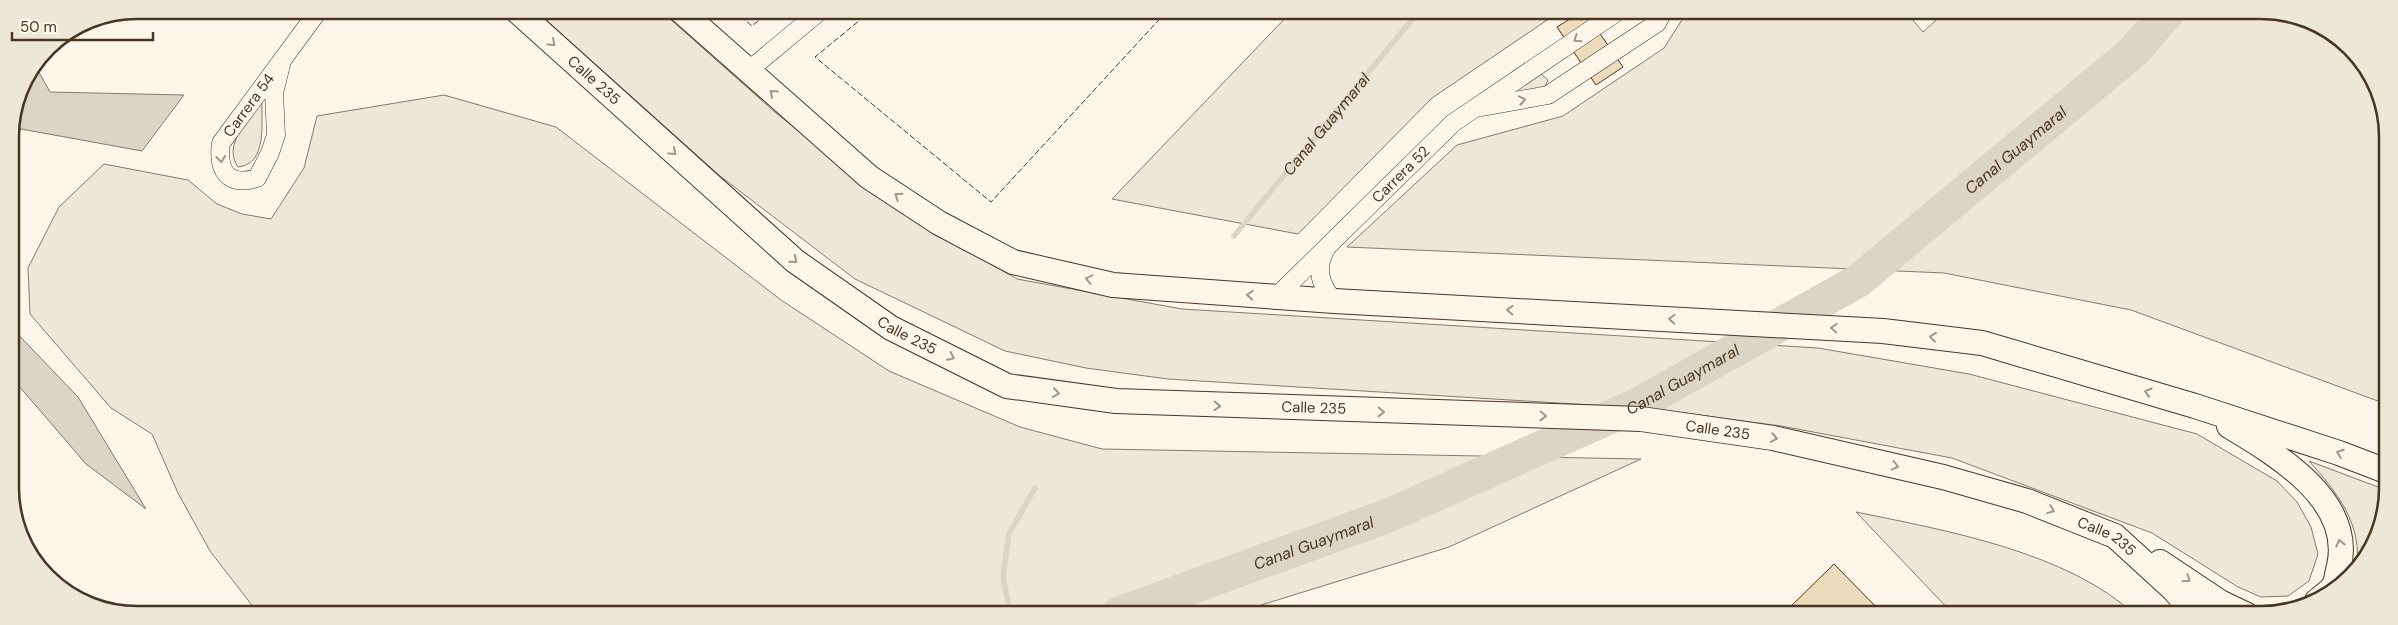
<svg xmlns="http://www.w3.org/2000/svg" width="2398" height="625" font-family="'DM Sans',sans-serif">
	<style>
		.green { fill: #ede6d9; stroke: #887966 }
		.water { fill: #dcd4c6; stroke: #887966 }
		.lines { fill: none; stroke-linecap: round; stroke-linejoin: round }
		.stream { stroke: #dcd4c6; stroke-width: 5.5 }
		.river { stroke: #dcd4c6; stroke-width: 34 }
		.building { fill: #ecdcbc; stroke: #4a3520 }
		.minor-casing { stroke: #4a3520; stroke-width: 19 }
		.secondary-casing { stroke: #4a3520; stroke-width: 26 }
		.minor { stroke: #fbf6e9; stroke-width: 18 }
		.secondary { stroke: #fbf6e9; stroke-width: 24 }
		.fence { stroke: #4a3520; stroke-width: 1; stroke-dasharray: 6 2.5; stroke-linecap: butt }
		.oneway { stroke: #a29684 }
		.labels { text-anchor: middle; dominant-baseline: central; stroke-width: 4; stroke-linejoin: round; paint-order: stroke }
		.street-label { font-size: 15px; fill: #4a3520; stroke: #fbf6e9 }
		.water-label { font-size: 16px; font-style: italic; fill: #4a3520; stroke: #fbf6e9 }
		.rim { fill: none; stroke: #4a3520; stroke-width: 2.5 }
	</style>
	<rect width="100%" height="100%" fill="#fbf6e9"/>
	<path class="green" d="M535,10L661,11L776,113L890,204L1017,279L1182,309L1818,348L1969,374L2197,434L2277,481L2297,502L2311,527L2318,554L2309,581L2288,596L2261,597L2238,587L2152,533L1952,458L1781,426L1656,409L1168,379L1086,368L1005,351L855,279L720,176Z
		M1292,11L1559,12L1432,98L1298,234L1112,199Z
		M1687,12H1906L1923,32L1945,12H2287L2351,47L2386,112V404L2131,310L1944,273L1347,247L1457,145L1563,116L1664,48Z
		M1540,73L1548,80L1544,89L1508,93Z
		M444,95L556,127L781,300L889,371L1020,427L1102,449L1641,459L1449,547L1232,614L258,613L210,551L178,493L152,434L111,408L30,314L28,268L59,207L104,164L188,180L217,204L242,214L271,219L304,168L317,116Z
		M262,100C261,122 268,164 238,167C222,145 249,119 262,100Z
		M2309,461L2386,490C2386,523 2377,545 2356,570C2364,526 2337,492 2309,461Z
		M1856,512C1944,530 2068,552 2135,615L1953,614Z"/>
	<path class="water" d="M35,65L50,92L184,95L142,151L10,127L20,88Z
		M11,327L78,397L146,509L86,464L12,378Z"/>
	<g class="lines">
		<g class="stream">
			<path id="s1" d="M1234,236L1419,11"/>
			<path d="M1010,613L1003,576L1009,534L1035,488"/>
		</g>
		<path class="river" id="s2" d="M1118,614L1387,516L1635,406L1858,281L2133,52L2168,12"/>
	</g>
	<path class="building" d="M1581,12H1585L1623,67L1596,85L1557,27Z
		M1834,564L1883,614H1783Z"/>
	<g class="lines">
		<g class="minor-casing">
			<g id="minor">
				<path id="s3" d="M282,61L274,93L276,135L270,153L257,178C228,187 217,171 221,143L319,10"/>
				<path d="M748,71L820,11"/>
				<path d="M1482,107L1548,95L1657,23L1663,12"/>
				<path d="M1326,249C1315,268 1320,285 1334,301"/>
				<path id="s4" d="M1276,297L1453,123L1617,12"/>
			</g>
		</g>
		<g class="secondary-casing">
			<g id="secondary">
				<path id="s5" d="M516,10L795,261L891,328L1007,386L1116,401L1641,419L1773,438L1943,477L2027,501L2115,536L2174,590L2196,615"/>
				<path d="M681,11L869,177L939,223L1013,262L1113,285L1334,301L1883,331L1982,343L2195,406L2339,453L2386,471"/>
				<path d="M2229,426C2277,455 2354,500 2339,566C2337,572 2337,580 2334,585C2331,591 2322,596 2317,601"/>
				<path d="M2160,562L2220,602L2247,615"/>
			</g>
		</g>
		<use href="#minor" class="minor"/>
		<use href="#secondary" class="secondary"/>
		<path class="fence" d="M734,11L752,26L771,11
			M871,11L815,57L991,202L1167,11"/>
	</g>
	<defs><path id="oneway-chevron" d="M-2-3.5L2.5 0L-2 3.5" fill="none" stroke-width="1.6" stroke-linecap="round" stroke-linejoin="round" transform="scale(1.25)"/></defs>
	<g class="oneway">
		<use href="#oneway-chevron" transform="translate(1577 39) rotate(146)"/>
		<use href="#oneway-chevron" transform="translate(552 43) rotate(42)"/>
		<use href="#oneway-chevron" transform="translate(773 93) rotate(-138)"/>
		<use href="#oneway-chevron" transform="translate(1522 100) rotate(-11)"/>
		<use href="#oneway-chevron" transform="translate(673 152) rotate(42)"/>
		<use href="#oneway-chevron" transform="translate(221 159) rotate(84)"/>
		<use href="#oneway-chevron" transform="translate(898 196) rotate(-146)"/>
		<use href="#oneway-chevron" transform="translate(794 260) rotate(39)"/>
		<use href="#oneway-chevron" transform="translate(1089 279) rotate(-167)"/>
		<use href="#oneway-chevron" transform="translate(1250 295) rotate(-176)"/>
		<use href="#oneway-chevron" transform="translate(1510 310) rotate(-177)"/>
		<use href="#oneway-chevron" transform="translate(1672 319) rotate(-177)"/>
		<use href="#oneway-chevron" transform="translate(1834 328) rotate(-177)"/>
		<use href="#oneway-chevron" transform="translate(1933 337) rotate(-173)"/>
		<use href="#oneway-chevron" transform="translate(951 357) rotate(26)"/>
		<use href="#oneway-chevron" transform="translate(2148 392) rotate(-163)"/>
		<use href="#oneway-chevron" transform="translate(1056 393) rotate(8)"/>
		<use href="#oneway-chevron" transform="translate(1217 406) rotate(2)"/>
		<use href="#oneway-chevron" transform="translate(1381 412) rotate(1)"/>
		<use href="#oneway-chevron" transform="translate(1543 416) rotate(1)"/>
		<use href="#oneway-chevron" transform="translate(1774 438) rotate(11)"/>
		<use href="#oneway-chevron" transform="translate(2340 453) rotate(-160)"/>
		<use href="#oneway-chevron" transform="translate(1895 466) rotate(14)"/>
		<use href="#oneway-chevron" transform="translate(2051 510) rotate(22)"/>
		<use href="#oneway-chevron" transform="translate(2340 543) rotate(-103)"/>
		<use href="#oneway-chevron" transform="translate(2187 579) rotate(35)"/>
	</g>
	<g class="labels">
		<g class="street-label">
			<text stroke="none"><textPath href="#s5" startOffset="105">Calle 235</textPath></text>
			<text stroke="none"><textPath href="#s3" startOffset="234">Carrera 54</textPath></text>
			<text stroke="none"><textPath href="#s4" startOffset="175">Carrera 52</textPath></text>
			<text stroke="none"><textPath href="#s5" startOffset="510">Calle 235</textPath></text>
			<text stroke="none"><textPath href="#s5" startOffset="930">Calle 235</textPath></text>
			<text stroke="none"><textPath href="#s5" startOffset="1335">Calle 235</textPath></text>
			<text stroke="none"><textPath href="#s5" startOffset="1740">Calle 235</textPath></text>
		</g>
		<g class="water-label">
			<text stroke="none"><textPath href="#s1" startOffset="145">Canal Guaymaral</textPath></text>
			<text stroke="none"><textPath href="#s2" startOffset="1018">Canal Guaymaral</textPath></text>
			<text stroke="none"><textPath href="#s2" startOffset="612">Canal Guaymaral</textPath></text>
			<text stroke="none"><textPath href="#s2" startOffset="208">Canal Guaymaral</textPath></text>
		</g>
	</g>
	<path d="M0 0H2398V625H0ZM137 19H2261A118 118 0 0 1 2379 137V488A118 118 0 0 1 2261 606H137A118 118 0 0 1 19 488V137A118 118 0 0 1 137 19Z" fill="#ede7d9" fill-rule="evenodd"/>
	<path class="rim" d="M137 19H2261A118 118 0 0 1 2379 137V488A118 118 0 0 1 2261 606H137A118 118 0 0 1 19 488V137A118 118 0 0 1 137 19Z"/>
	<path d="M12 32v8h141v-8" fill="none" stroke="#4a3520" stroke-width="2.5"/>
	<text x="20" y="32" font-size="15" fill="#4a3520" stroke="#fbf6e9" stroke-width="4" paint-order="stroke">50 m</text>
</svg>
